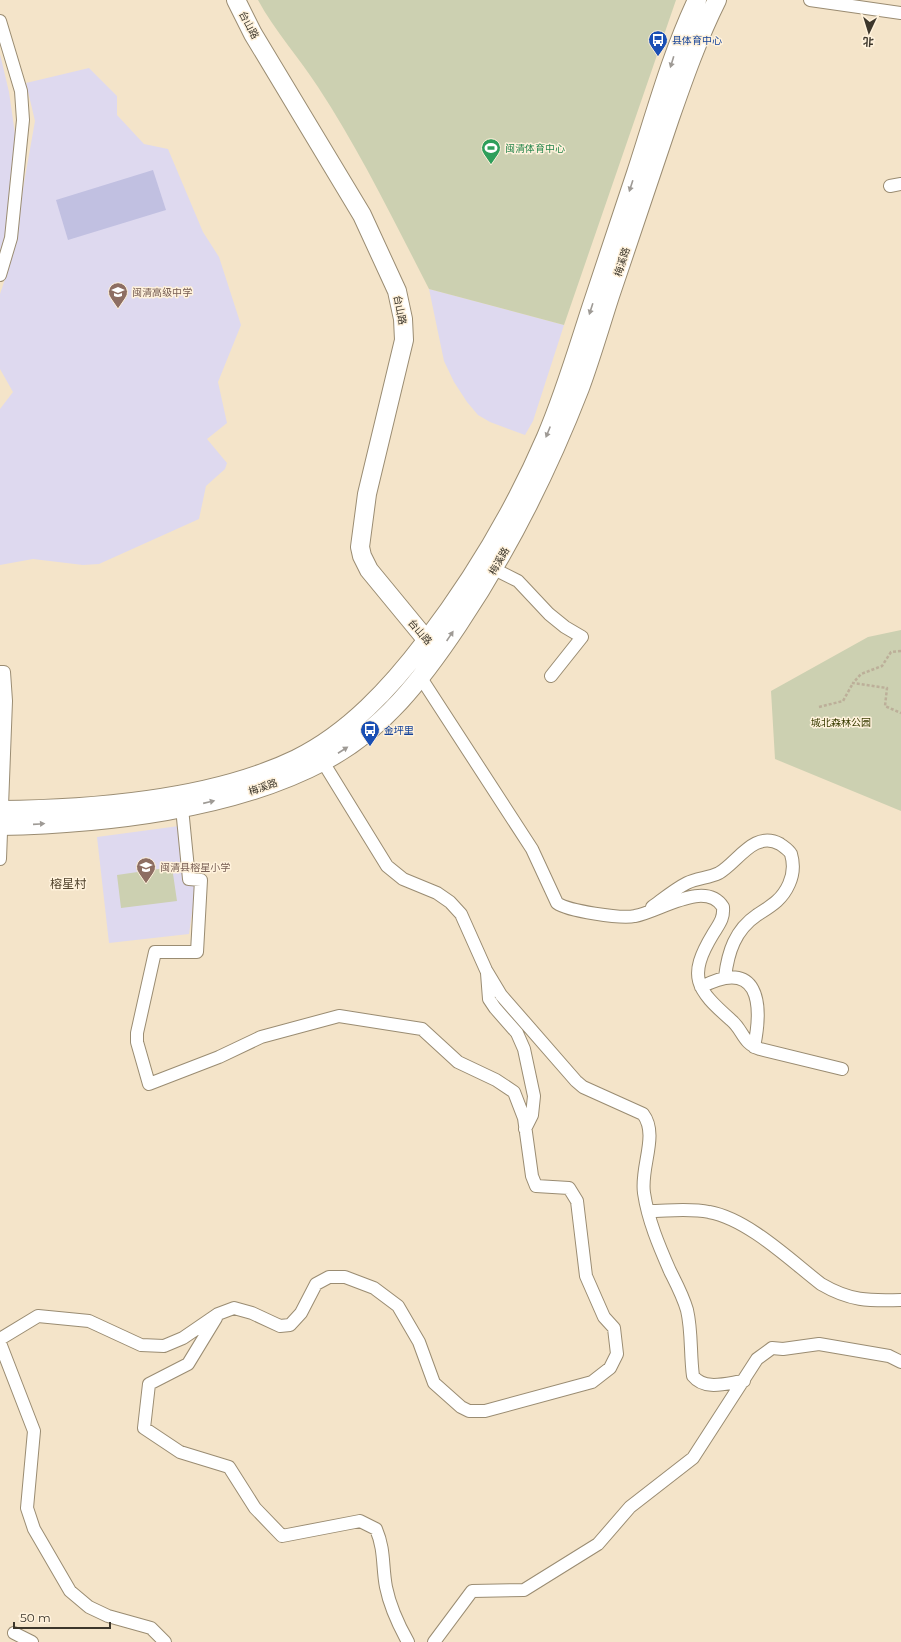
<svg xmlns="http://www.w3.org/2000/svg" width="901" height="1642" font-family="Montserrat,'Noto Sans SC',sans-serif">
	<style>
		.education { fill: #ded9ef }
		.green { fill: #ccd0b1 }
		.building { fill: #c1c0e1 }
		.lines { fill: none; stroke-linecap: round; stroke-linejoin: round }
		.street-casing { stroke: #9a8c72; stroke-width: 14 }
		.secondary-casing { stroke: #9a8c72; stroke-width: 20 }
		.path { stroke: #bcaf99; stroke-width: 2.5; stroke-dasharray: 3 2; stroke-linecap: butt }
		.street { stroke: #fff; stroke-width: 12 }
		.secondary { stroke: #fff; stroke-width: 18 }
		.oneway { fill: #9e9a95 }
		.labels { text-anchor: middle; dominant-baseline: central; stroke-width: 3; stroke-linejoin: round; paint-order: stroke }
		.street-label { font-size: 10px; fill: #3c362b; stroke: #fff2dc }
		.transit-label { font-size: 10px; fill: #164399; stroke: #fff2dc; text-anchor: start }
		.leisure-label { font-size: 10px; fill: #27864d; stroke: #fff2dc; text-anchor: start }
		.education-label { font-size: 10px; fill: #785e54; stroke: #fff2dc; text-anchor: start }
		.park-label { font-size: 10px; fill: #383b00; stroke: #fff2dc }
		.quarter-label { font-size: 12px; fill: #52442d; stroke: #fff2dc }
	</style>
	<rect width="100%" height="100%" fill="#f4e4c9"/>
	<path class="education" d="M0,54L9,92L15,134L7,235L0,261Z
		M89,68L117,96V115L144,144L168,149L203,232L219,257L241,325L218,382L227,423L207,439L227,463L225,469L206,486L199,519L99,564L83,565L33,559L0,565V409L13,392L0,369V294L9,267L35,121L26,83Z
		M429,289L564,325L533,421L525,435L490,422L478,415L467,402L454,382L444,361Z
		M179,826L185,883L196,885L189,934L109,943L97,837Z"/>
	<path class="green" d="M258,0H676L564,325L429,289C394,221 360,151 318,87C300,59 274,30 258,0Z
		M901,630V811L775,759L771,691L868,637Z
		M172,867L177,901L121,908L117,875Z"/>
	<path class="building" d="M153,170L166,210L68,240L56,200Z"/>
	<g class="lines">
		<g class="street-casing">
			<path id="street" d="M810,0L901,13
				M0,21L21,91L23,120L11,238L0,275
				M890,186L901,184
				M494,569L518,581L549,614L565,627L582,637L551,676
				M0,672H4L6,701L0,859
				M421,678L532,849L557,903C568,911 621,919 635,916C659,912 705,879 723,907C724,919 719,924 713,934C687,977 696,989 731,1020C744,1031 742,1043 760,1049L842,1069
				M323,762L387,866L403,879L437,893L450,902L461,914L486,970L501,995L576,1081L583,1087L643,1114C659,1135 640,1167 644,1193C648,1220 659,1246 670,1271C676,1283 683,1296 687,1310C692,1331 690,1354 693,1376C705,1391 727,1383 744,1381
				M652,907C663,899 675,889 687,883C697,878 709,878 719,873C738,862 754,830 780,844C784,847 789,850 791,854C794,864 793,875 789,884C782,900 771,906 757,915C735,930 728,952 725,977
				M487,973L489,999L495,1008L517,1033L524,1049L534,1096L532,1115L525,1129
				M701,987C759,957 763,1003 754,1047
				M648,1211C668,1211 690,1208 709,1212C748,1219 790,1260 821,1284C850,1301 868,1301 901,1300
				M216,1318L188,1364L149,1384L144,1428L180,1452L229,1467L255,1508L282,1536L360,1521L376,1529C385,1550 382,1566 386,1587C390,1607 398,1624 408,1642
				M0,1339L38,1316L89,1321L141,1345L164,1346L183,1338L218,1314L234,1308L252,1313L280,1326L290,1325L301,1313L316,1284L329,1277H345L374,1288L398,1306L419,1342L434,1383L461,1407L469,1411H485L592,1382L610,1368L617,1354L614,1328L604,1317L586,1276L577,1201L569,1188L536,1186L532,1176L524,1118L514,1092L496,1080L458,1062L422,1029L339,1016L261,1037L219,1057L149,1084L137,1042V1033L155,952H197L201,880L189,879L182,808
				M0,1343L34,1431L27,1508L34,1529L70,1591L89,1607L108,1616L151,1628L165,1642
				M14,1633L32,1642
				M434,1642L472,1591L524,1590L598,1544L630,1507L693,1458L757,1359L772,1348L783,1349L819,1344L889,1356L901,1362"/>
		</g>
		<g class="secondary-casing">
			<path id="secondary" d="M236,0L253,34L362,215L397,291L403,319L404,340L367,494L360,547L362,556L369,570L434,649
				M0,810C93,809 211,800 296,759C349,733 391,687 426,641C474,578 515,509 546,437C564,395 577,351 591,308C606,263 621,218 636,173C655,115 671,55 697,0
				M0,826C103,824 232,810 324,761C383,730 422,679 458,625C509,549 547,473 580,388C591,358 600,327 610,296C630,237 650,177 670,118C684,78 698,38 717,0"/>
		</g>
		<path class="path" d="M901,651L891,652L882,666L861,674L853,683L887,688L885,706L901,713
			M819,707L843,701L853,683"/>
		<use href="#street" class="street"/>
		<use href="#secondary" class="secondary"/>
	</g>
	<defs><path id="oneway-solid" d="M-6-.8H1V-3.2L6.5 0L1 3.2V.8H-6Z"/></defs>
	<g class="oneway">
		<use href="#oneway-solid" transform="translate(672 62) rotate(107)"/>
		<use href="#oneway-solid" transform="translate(631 186) rotate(108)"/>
		<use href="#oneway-solid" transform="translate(591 309) rotate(108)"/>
		<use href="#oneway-solid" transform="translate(548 432) rotate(112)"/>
		<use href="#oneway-solid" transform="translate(450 636) rotate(-56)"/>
		<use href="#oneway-solid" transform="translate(343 750) rotate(-33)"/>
		<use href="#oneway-solid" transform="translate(209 802) rotate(-13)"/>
		<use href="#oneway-solid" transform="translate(39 824) rotate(-4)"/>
	</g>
	<defs>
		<g id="bus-pin" transform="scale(1)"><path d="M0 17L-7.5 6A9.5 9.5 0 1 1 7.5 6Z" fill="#1a4fb4" stroke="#fff2dc"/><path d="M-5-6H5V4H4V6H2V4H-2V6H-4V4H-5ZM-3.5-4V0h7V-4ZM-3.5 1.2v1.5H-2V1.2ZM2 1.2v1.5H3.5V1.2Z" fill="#fff"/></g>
		<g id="stadium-pin" transform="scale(1)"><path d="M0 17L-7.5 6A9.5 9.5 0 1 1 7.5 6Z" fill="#2e9e5b" stroke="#fff2dc"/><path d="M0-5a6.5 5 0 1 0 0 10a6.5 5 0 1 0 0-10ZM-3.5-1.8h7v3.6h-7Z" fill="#fff"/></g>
		<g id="school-pin" transform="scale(1)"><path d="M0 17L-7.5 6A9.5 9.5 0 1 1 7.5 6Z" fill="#8d6e63" stroke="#fff2dc"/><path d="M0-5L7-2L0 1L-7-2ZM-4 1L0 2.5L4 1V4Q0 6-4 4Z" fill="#fff"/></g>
	</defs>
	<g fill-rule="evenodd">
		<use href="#bus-pin" x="658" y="40"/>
		<use href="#stadium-pin" x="491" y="148"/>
		<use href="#school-pin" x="118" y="292"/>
		<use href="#bus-pin" x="370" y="730"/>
		<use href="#school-pin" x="146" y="867"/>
	</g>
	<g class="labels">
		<g class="street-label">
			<text transform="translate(249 25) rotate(62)">台山路</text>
			<text transform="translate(622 262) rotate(-72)">梅溪路</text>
			<text transform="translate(400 310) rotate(79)">台山路</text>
			<text transform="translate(499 561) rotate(-60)">梅溪路</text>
			<text transform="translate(420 632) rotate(49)">台山路</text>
			<text transform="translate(263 787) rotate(-19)">梅溪路</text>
		</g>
		<g class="transit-label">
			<text x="672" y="40">县体育中心</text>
			<text x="384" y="730">金坪里</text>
		</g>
		<g class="leisure-label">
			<text x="505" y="148">闽清体育中心</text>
		</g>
		<g class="education-label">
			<text x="132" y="292">闽清高级中学</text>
			<text x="160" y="867">闽清县榕星小学</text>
		</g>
		<g class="park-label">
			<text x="841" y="722">城北森林公园</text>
		</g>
		<g class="quarter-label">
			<text x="68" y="883">榕星村</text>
		</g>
	</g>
	<g transform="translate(869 32) rotate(184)" stroke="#fff2dc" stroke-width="3" paint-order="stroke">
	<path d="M0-3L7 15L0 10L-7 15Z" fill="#3c362b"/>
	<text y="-6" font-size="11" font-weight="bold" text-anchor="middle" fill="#3c362b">北</text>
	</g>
	<path d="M14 1622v6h96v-6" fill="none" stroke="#3c362b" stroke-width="2"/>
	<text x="20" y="1622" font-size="12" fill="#3c362b" stroke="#fff2dc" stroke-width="3" paint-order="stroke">50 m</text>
</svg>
